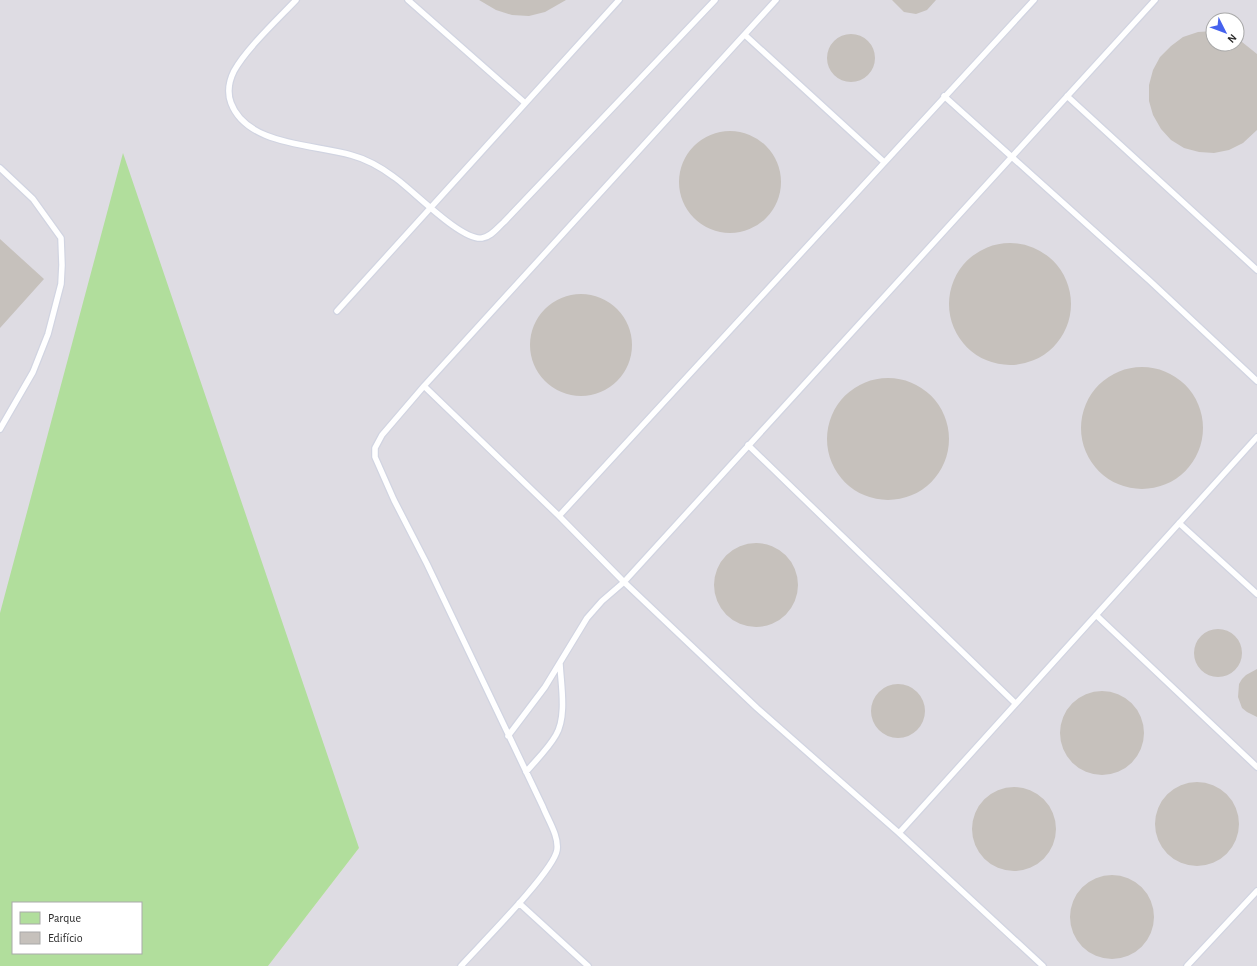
<svg xmlns="http://www.w3.org/2000/svg" width="1257" height="966" font-family="'Alegreya Sans',sans-serif">
	<style>
		.industrial { fill: #dedce3; fill-rule: evenodd }
		.green { fill: #b1de9c; fill-rule: evenodd }
		.building { fill: #c6c1bc }
		.lines { fill: none; stroke-linecap: round; stroke-linejoin: round }
		.lane-casing { stroke: #d1d4e1; stroke-width: 8 }
		.lane { stroke: #fff; stroke-width: 5.5 }
	</style>
	<rect width="100%" height="100%" fill="#ebe5dc"/>
	<path class="industrial" d="M0,0H1257V966H268L359,848L0,613ZM1213,20H1237V44H1213Z"/>
	<path class="green" d="M123,153L359,848L268,966H0V613ZM13,903H141V953H13Z"/>
	<path class="building" d="M479,0H566L545,12L529,16L512,15L496,10Z
		M892,0H936L927,10L916,14L904,12Z
		M1213,31V44H1237V38L1257,54V130L1243,143L1229,150L1214,153L1199,152L1184,148L1171,140L1161,129L1153,115L1149,101V85L1153,70L1160,57L1171,46L1183,37L1198,32Z
		M827 58a24 24 0 1 1 48 0a24 24 0 1 1-48 0Z
		M679 182a51 51 0 1 1 102 0a51 51 0 1 1-102 0Z
		M0,239L44,279L0,328Z
		M949 304a61 61 0 1 1 122 0a61 61 0 1 1-122 0Z
		M530 345a51 51 0 1 1 102 0a51 51 0 1 1-102 0Z
		M1081 428a61 61 0 1 1 122 0a61 61 0 1 1-122 0Z
		M827 439a61 61 0 1 1 122 0a61 61 0 1 1-122 0Z
		M714 585a42 42 0 1 1 84 0a42 42 0 1 1-84 0Z
		M1194 653a24 24 0 1 1 48 0a24 24 0 1 1-48 0Z
		M1257,669V717L1247,712L1242,708L1238,697L1239,684L1242,679L1246,675Z
		M871 711a27 27 0 1 1 54 0a27 27 0 1 1-54 0Z
		M1060 733a42 42 0 1 1 84 0a42 42 0 1 1-84 0Z
		M1155 824a42 42 0 1 1 84 0a42 42 0 1 1-84 0Z
		M972 829a42 42 0 1 1 84 0a42 42 0 1 1-84 0Z
		M1070 917a42 42 0 1 1 84 0a42 42 0 1 1-84 0Z"/>
	<g class="lines">
		<g class="lane-casing">
			<path id="lane" d="M296,0C278,19 246,49 234,71C229,81 227,92 231,103C247,146 314,144 351,155C366,159 382,168 394,177C413,190 461,241 482,238C491,237 497,228 504,222L715,0
				M408,0L525,103
				M745,35L884,162
				M944,96L1150,281L1257,381
				M1067,96L1257,270
				M0,168L33,199L61,238L62,265L61,284L48,334L33,372L0,429
				M337,311L619,0
				M424,386L559,516L624,582L757,708L899,833L1043,966
				M748,445L1015,703
				M559,516L1034,0
				M1179,523L1257,594
				M1096,615L1257,767
				M508,736L545,687L587,618L602,601L624,582L1155,0
				M526,772C536,760 548,749 556,735C567,716 561,685 560,664
				M899,833L1257,437
				M519,903L588,966
				M461,966C479,946 554,871 557,850C559,836 548,820 543,807L427,564L394,500L375,457V448L382,435L424,386L776,0
				M1187,966L1257,891"/>
		</g>
		<use href="#lane" class="lane"/>
	</g>
	<rect x="12" y="902" width="130" height="52" fill="#ffffff" stroke="#a9a9a9"/>
	<rect x="20" y="912" width="20" height="12" fill="#b1de9c" stroke="#a9a9a9"/>
	<text x="48" y="922" font-size="12" fill="#292929">Parque</text>
	<rect x="20" y="932" width="20" height="12" fill="#c6c1bc" stroke="#a9a9a9"/>
	<text x="48" y="942" font-size="12" fill="#292929">Edifício</text>
	<g transform="translate(1225 32) rotate(132)"><circle r="19" fill="#ffffff" stroke="#a9a9a9"/>
	<path d="M0-3L7 15L0 10L-7 15Z" fill="#4662ee"/>
	<text y="-6" font-size="11" font-weight="bold" text-anchor="middle" fill="#292929">N</text>
	</g>
</svg>
